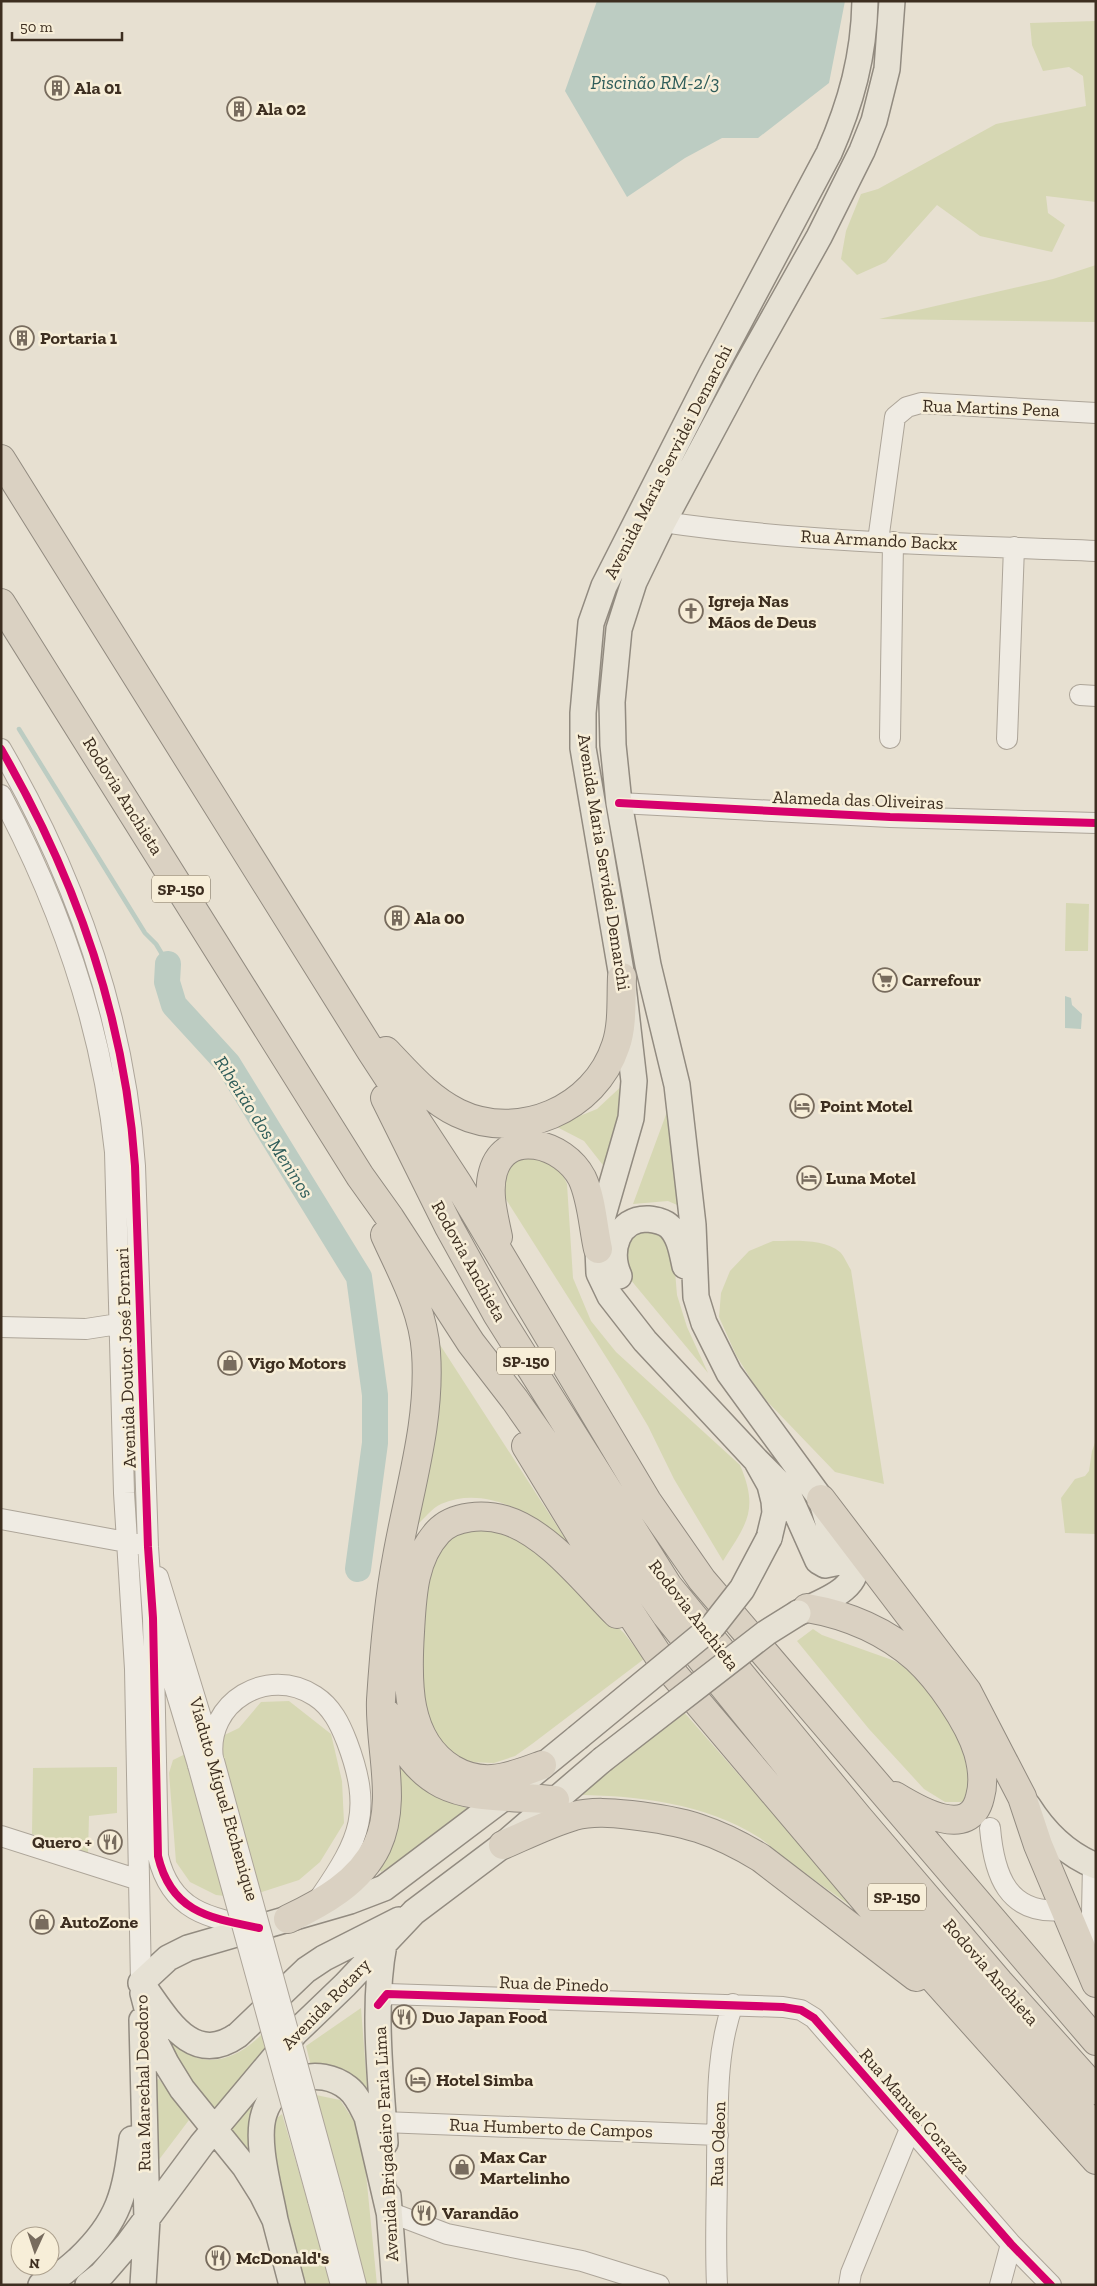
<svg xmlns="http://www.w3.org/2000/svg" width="1097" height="2286" font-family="'Zilla Slab',serif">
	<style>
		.green { fill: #d6d7b3 }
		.water { fill: #bcccc2 }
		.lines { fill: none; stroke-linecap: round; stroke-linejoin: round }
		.stream { stroke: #bcccc2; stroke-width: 4.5 }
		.river { stroke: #bcccc2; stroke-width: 26 }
		.minor-casing { stroke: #ada599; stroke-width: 22 }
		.major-casing { stroke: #928b80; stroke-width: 28 }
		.highway-casing { stroke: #928b80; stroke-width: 30 }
		.minor { stroke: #efebe3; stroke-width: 20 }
		.major { stroke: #e6e1d4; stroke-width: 25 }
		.highway { stroke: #dad1c2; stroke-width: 28 }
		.minor-bridge-casing { stroke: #ada599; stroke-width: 22; stroke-linecap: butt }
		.major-bridge-casing { stroke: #928b80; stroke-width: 28; stroke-linecap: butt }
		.minor-bridge { stroke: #efebe3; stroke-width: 20 }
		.major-bridge { stroke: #e6e1d4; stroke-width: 25 }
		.cycleway-casing { stroke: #f7eed8; stroke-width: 11 }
		.cycleway { stroke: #d6006c; stroke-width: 8 }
		.labels { text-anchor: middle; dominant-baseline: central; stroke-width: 5; stroke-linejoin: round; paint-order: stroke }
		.shield { fill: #f7eed8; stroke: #756857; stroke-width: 1 }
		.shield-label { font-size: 16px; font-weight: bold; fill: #3d2e20 }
		.poi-label { font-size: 18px; font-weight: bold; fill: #3d2e20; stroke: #f7eed8; text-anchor: start }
		.street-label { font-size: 18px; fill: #3d2e20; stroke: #f7eed8 }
		.water-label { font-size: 19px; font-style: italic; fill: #2f5d5a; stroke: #f7eed8 }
	</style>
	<rect width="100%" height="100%" fill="#e7e0d1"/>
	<path class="green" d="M1096,21V202L1046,196L1048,213L1065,225L1052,252L980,236L937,205L886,262L857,275L841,259L846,231L861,194L878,189L996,124L1086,106L1083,76L1069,67L1043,71L1032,45L1030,23Z
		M1096,265V322L879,319L1053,279Z
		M1066,903L1089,904L1088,951H1065Z
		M627,1081L606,1169L584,1141L555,1126L597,1109Z
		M671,1101L684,1208L668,1201L633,1204Z
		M532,1154L560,1169L567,1184L573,1278L591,1321L616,1352L740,1465C759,1510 747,1523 723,1561L674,1479L648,1426L620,1379L502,1193V1179L510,1161Z
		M658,1228L673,1247L677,1295L687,1327L708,1373L625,1273V1231Z
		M773,1241C793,1241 824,1238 840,1252C844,1256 848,1265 851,1270L884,1484L835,1472L760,1394L736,1355L719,1317L721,1293L730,1271L749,1251Z
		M433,1334L568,1543C535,1515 486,1484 441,1504C432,1508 423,1520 415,1527Z
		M1096,1440V1534L1065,1533L1061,1498L1075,1479L1085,1476L1089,1471L1092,1451Z
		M483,1524L512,1535L544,1557L624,1633L644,1659L532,1744L515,1756L494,1763L469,1762L453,1756L435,1744L411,1670L414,1617L438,1541Z
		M813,1629L822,1635L895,1661L930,1684L970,1742L968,1802H945L924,1789L869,1729L797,1641Z
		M289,1701L331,1734L342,1781L344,1823L320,1862L299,1880L243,1898L216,1895L190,1882L176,1862L169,1773L173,1760L239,1728L261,1702Z
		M683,1711L858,1911C834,1894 810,1877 786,1859C777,1853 769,1844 760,1838C705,1803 636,1795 573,1795Z
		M391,1752C417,1788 434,1796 475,1811L415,1852L381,1872L379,1868Z
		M117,1767V1813L89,1816L88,1853L32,1834L33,1768Z
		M361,2008L368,2098L311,2066L306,2046Z
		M263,2033L267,2048L213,2110L188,2078L164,2035L167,2034C196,2073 233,2064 263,2033Z
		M159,2079L189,2120L158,2161L154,2081Z
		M316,2095L340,2100L362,2133L377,2285H364Z
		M256,2098L249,2117L250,2155L229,2129Z
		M282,2114L332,2285H304L276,2182L268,2125Z"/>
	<path class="water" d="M597,1H845L829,83L758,138H722L685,158L627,197L565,91Z
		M1065,996L1071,998L1072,1005L1082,1014L1081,1029L1065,1028Z"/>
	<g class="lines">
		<path class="stream" d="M19,729L145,933L156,944L168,964"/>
		<path class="river" d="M168,964L167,982L174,1005L228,1064L359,1277L375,1395V1443L358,1569"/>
		<g class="minor-casing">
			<path id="minor" d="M663,522C806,543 952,545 1096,551
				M878,541L895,417L907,407L921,403L1096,413
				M1080,695L1096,696
				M890,738L893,542
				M1007,739L1014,547
				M1,749C75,877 125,1018 135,1166L148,1547L153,1618L158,1856C171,1911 208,1918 257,1927
				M1,795C60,906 102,1026 115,1152L124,1493L135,1669L141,1983
				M619,803L890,817L1096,823
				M1,1327L86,1329L131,1322
				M1,1519L137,1544
				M158,1577L210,1747
				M160,1638L198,1765
				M213,1759C205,1702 268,1665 315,1696C332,1707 340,1724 347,1742C373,1811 360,1839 321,1896
				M990,1828C994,1874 1007,1916 1064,1910
				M1,1836L139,1880
				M1091,1963L1093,1864
				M378,2005L387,1994L783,2007L801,2010L814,2018L1011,2244L1051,2285
				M383,2122L718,2135
				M333,2195L356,2285
				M318,2200L341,2285
				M389,2212L447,2234L582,2261L659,2285
				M717,2285C715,2244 717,2203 717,2163C718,2111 715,2054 733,2004
				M849,2285L851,2273L910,2129
				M1000,2285L1011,2244"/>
		</g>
		<g class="major-casing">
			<path id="major" d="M619,1276C608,1251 617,1218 648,1219C656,1220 664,1221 670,1227C680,1237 682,1253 685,1266
				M756,1460L782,1486L789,1496L818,1561L825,1565L835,1563L834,1542L821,1499L729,1373L704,1323L696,1297L693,1225L677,1085L648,965L619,803L613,745L612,702L619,629L634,582L663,522L746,367L819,237L862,151L874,121L887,69L892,1
				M769,1538L775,1513L774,1501L770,1485L756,1460L645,1341L610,1296L599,1273L598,1249L601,1222L631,1118L634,1081L622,977L583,748V713L591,623L604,586L712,373L829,153C851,103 864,56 865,1
				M798,1613C818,1603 867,1588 853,1557C850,1550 844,1544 839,1538
				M1028,1806C1045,1833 1066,1854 1096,1866
				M384,1944C372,2006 381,2081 385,2143
				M141,1983L168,1958L188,1948L350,1901L384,1888L506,1796L577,1738
				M141,1983C165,2015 191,2068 238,2035L306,1970L324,1958L399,1920
				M143,1993L156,2043L166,2063L182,2089L245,2167L262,2194L275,2220L292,2285
				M142,2020L147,2220L143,2285
				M388,2196L395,2285
				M275,2220C270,2191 255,2142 264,2114C275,2078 319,2065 348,2088C357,2095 362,2107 367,2117L389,2212
				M41,2285C55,2281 69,2268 79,2259C120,2220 125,2193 132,2139
				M88,2285L102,2274L128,2244L202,2144L295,2033L345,1985L414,1912L503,1845L602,1760"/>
		</g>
		<g class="highway-casing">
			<path id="highway" d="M1,459L371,1051L458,1184L647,1501L702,1580L1096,2041
				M1,603L360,1176L390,1218L471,1343L515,1400L666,1615L797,1777L1010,2031L1096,2128
				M386,1051C408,1074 429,1099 458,1113C518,1142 595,1110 616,1045C623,1025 621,999 622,977
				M385,1098L449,1227L497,1314L668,1586L858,1817L999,1982L1096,2090
				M498,1237C494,1217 487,1193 493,1172C506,1127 564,1143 582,1178C592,1199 593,1227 598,1249
				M526,1446L598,1564L660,1658L885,1924L1096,2160
				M821,1499L967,1691L1022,1797L1038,1845L1096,1983
				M807,1608C848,1615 884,1630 916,1658C939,1679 969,1722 978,1752C982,1766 984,1783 980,1797C970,1841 918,1810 895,1796
				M386,1713C426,1805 467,1793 555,1800
				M542,1765C526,1771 509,1778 492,1779C478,1780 464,1776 452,1769C405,1740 407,1680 410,1632C412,1597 413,1559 438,1532C454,1515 484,1514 505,1520C548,1533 586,1583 617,1614
				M503,1845C526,1835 550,1823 574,1816C593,1811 612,1813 631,1815C684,1821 715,1830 761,1858L916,1977
				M288,1919C322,1903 360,1882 377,1846C398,1801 379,1747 381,1700C384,1653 388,1604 397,1557C409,1489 431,1422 426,1352C423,1309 402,1273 385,1235"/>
		</g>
		<use href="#minor" class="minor"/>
		<use href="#major" class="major"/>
		<use href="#highway" class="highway"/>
		<g class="minor-bridge-casing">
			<path id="minor-bridge" d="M214,1761L333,2195
				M198,1765L318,2200"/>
		</g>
		<g class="major-bridge-casing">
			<path id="major-bridge" d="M577,1738L713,1626L742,1589L769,1538
				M602,1760L766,1633L798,1613"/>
		</g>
		<use href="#minor-bridge" class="minor-bridge"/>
		<use href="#major-bridge" class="major-bridge"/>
		<g class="cycleway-casing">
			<path id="cycleway" d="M1,749C75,877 125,1018 135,1166L148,1547L153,1618L158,1856C171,1912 209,1918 259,1928
				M619,803L890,817L1096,823
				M378,2005L387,1994L783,2007L801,2010L814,2018L1011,2244L1051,2285"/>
		</g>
		<use href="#cycleway" class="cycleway"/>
	</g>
	<defs>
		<g id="building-ring" transform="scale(1.25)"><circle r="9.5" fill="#f7eed8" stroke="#786c5e" stroke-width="1.5"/><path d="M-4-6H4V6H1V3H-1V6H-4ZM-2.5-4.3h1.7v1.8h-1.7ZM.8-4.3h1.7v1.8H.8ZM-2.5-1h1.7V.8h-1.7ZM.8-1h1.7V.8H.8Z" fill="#786c5e"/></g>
		<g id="church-ring" transform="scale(1.25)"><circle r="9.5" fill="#f7eed8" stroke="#786c5e" stroke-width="1.5"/><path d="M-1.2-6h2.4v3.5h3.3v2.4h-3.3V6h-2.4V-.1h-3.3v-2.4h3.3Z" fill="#786c5e"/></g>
		<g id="supermarket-ring" transform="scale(1.25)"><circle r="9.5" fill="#f7eed8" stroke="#786c5e" stroke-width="1.5"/><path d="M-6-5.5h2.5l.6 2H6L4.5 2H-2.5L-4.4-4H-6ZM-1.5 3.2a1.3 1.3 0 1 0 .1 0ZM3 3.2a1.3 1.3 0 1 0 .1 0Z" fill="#786c5e"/></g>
		<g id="hotel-ring" transform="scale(1.25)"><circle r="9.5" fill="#f7eed8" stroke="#786c5e" stroke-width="1.5"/><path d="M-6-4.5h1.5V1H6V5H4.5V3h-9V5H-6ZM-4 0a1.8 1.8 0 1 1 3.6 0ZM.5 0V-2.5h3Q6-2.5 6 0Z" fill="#786c5e"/></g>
		<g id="shop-ring" transform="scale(1.25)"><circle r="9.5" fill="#f7eed8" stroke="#786c5e" stroke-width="1.5"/><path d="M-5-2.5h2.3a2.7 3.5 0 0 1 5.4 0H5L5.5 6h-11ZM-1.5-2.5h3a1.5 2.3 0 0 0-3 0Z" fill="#786c5e"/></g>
		<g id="restaurant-ring" transform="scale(1.25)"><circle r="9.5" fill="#f7eed8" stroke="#786c5e" stroke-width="1.5"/><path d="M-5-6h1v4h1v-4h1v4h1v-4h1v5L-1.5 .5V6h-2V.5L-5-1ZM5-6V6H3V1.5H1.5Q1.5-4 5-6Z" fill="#786c5e"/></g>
	</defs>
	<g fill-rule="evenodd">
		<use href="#building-ring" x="57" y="88"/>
		<use href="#building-ring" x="239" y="109"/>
		<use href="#building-ring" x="22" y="338"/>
		<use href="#church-ring" x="691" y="611"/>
		<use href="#building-ring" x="397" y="918"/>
		<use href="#supermarket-ring" x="885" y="980"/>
		<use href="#hotel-ring" x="802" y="1106"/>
		<use href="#hotel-ring" x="809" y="1178"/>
		<use href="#shop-ring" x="230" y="1363"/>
		<use href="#restaurant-ring" x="110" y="1842"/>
		<use href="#shop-ring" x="42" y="1922"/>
		<use href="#restaurant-ring" x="404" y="2017"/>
		<use href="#hotel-ring" x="418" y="2080"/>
		<use href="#shop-ring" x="462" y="2167"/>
		<use href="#restaurant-ring" x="424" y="2213"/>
		<use href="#restaurant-ring" x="218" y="2258"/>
	</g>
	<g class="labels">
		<g class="shield">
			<rect x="152" y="875.5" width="58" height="27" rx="4"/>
			<rect x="497" y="1347.5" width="58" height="27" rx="4"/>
			<rect x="868" y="1883.5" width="58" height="27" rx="4"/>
		</g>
		<g class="shield-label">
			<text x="181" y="889">SP-150</text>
			<text x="526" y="1361">SP-150</text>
			<text x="897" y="1897">SP-150</text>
		</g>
		<g class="poi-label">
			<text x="74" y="88">Ala 01</text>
			<text x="256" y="109">Ala 02</text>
			<text x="40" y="338">Portaria 1</text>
			<text x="708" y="601">Igreja Nas<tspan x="708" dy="21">Mãos de Deus</tspan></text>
			<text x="414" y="918">Ala 00</text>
			<text x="902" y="980">Carrefour</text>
			<text x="820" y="1106">Point Motel</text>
			<text x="826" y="1178">Luna Motel</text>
			<text x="248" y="1363">Vigo Motors</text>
			<text x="92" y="1842" text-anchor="end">Quero +</text>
			<text x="60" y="1922">AutoZone</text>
			<text x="422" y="2017">Duo Japan Food</text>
			<text x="436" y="2080">Hotel Simba</text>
			<text x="480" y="2157">Max Car<tspan x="480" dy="21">Martelinho</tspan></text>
			<text x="442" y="2213">Varandão</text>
			<text x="236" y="2258">McDonald's</text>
		</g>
		<g class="street-label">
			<text transform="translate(991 408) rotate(2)">Rua Martins Pena</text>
			<text transform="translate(668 462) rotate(-63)">Avenida Maria Servidei Demarchi</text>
			<text transform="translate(879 540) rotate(3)">Rua Armando Backx</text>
			<text transform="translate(123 796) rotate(58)">Rodovia Anchieta</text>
			<text transform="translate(858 800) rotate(2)">Alameda das Oliveiras</text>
			<text transform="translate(604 862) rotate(81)">Avenida Maria Servidei Demarchi</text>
			<text transform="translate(469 1261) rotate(61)">Rodovia Anchieta</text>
			<text transform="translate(126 1358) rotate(-92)">Avenida Doutor José Fornari</text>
			<text transform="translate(694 1615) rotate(52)">Rodovia Anchieta</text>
			<text transform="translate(224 1799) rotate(74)">Viaduto Miguel Etchenique</text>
			<text transform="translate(991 1972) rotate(49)">Rodovia Anchieta</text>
			<text transform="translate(554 1984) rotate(2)">Rua de Pinedo</text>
			<text transform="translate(326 2004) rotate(-46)">Avenida Rotary</text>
			<text transform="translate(143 2083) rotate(-91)">Rua Marechal Deodoro</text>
			<text transform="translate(915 2111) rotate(49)">Rua Manuel Corazza</text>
			<text transform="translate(551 2128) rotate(2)">Rua Humberto de Campos</text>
			<text transform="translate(386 2144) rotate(-93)">Avenida Brigadeiro Faria Lima</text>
			<text transform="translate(718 2144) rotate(-88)">Rua Odeon</text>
		</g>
		<g class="water-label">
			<text x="655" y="82">Piscinão RM-2/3</text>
			<text transform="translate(264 1127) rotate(57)">Ribeirão dos Meninos</text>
		</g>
	</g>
	<rect width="1097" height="2286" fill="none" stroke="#3d2e20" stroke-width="5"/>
	<g transform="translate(35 2251) rotate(183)"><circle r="24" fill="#f7eed8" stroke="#ada18e"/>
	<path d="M0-4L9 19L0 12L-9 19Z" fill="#786c5e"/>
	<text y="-8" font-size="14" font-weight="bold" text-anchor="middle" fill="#3d2e20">N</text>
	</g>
	<path d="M12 32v8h110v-8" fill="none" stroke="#3d2e20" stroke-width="2.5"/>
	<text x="20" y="32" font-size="15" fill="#3d2e20" stroke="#f7eed8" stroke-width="4" paint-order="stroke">50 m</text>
</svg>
